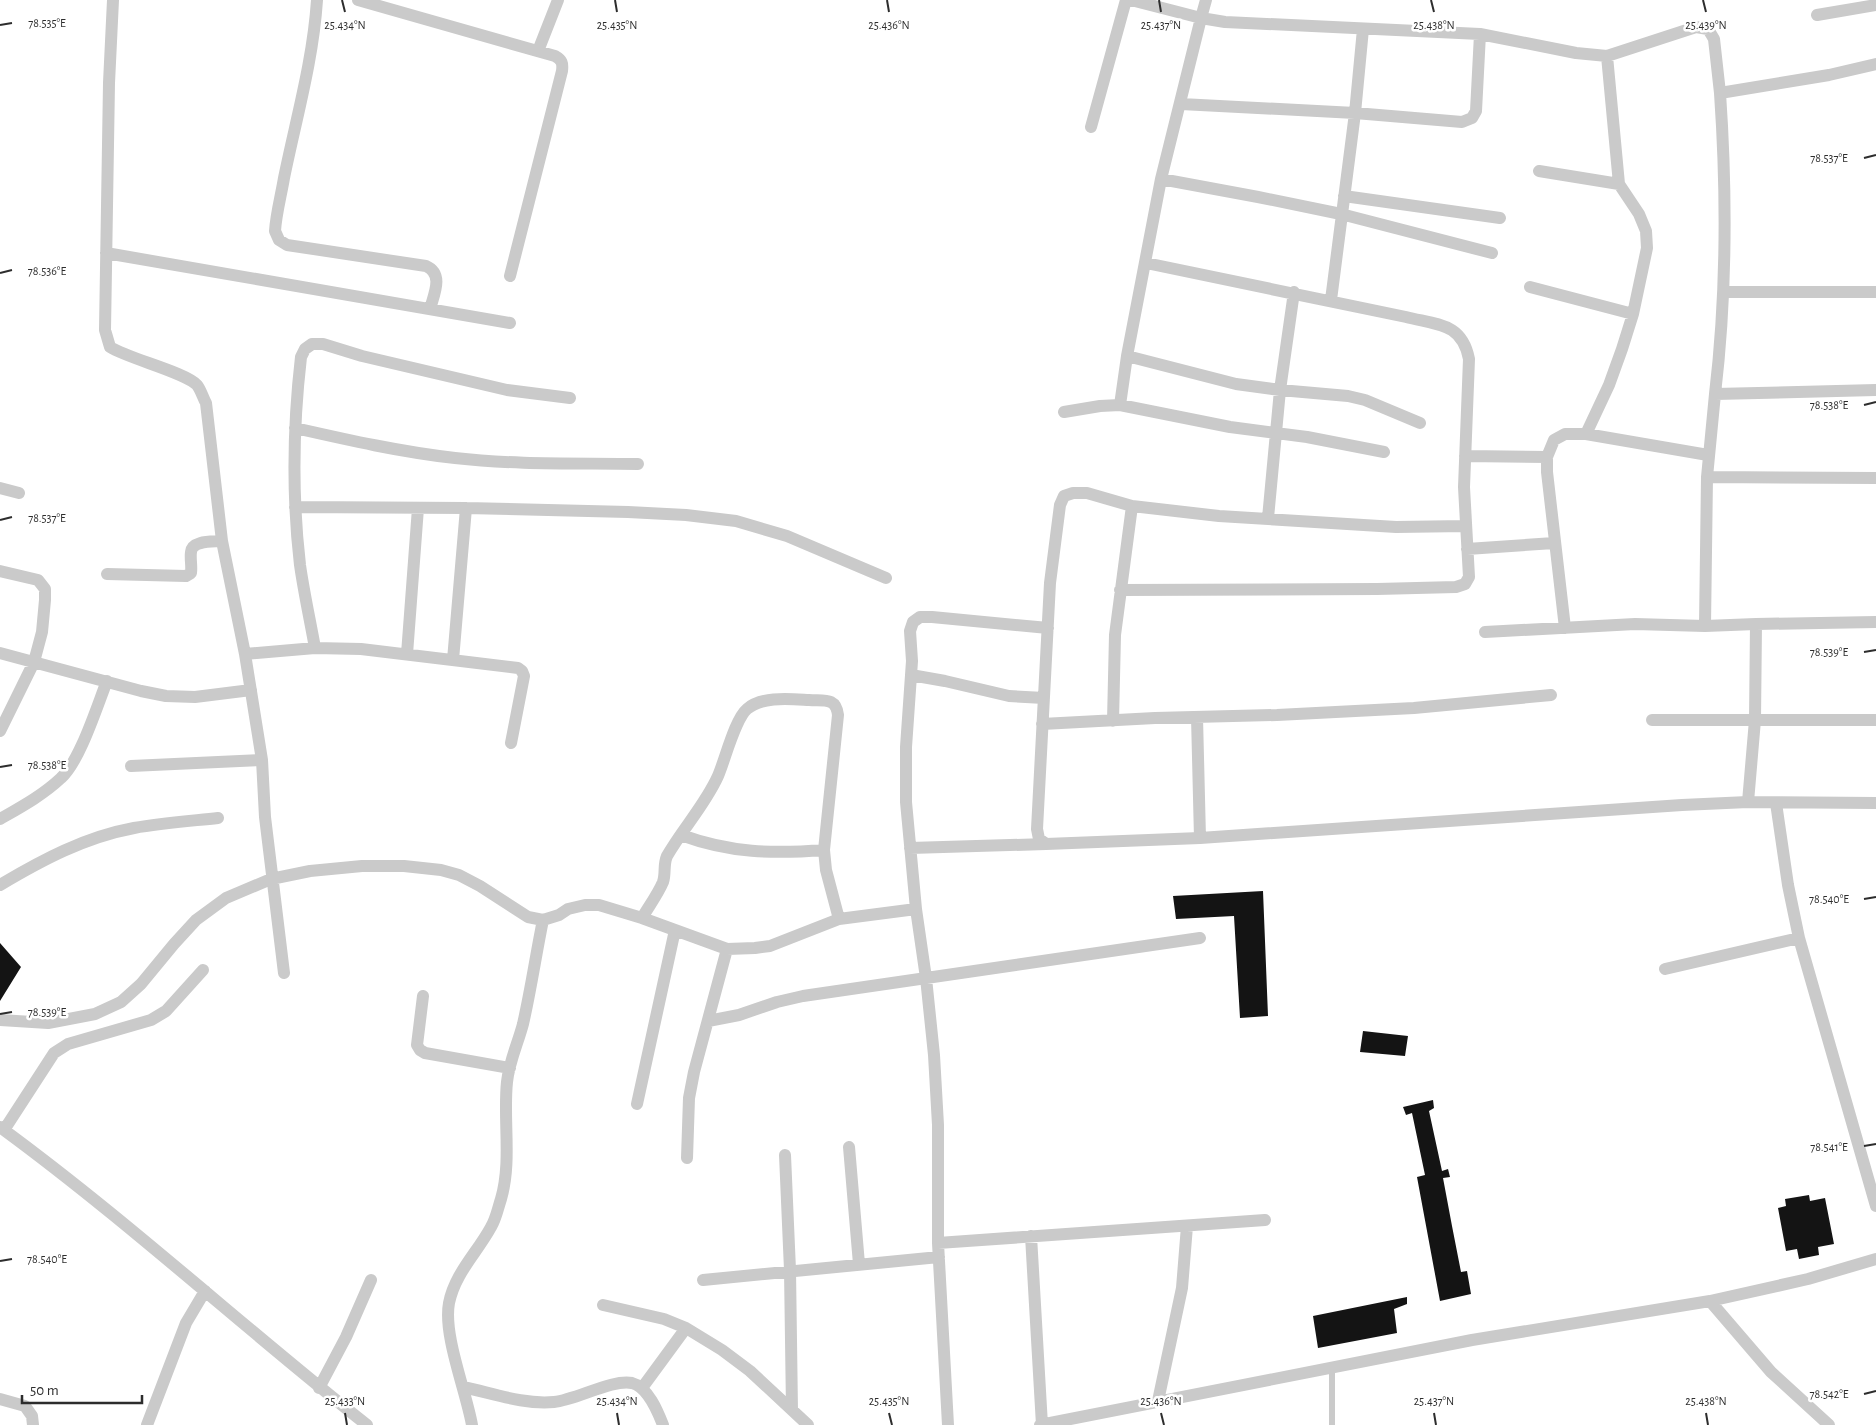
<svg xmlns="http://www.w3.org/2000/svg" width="1876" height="1425" font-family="'Alegreya Sans',sans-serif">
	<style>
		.building { fill: #141414 }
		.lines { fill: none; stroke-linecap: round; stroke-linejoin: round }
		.service { stroke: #cacaca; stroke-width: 6 }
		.minor { stroke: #cacaca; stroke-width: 12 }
		.ticks { fill: none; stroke: #2d2d2d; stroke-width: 2 }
		.ticks-label { font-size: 12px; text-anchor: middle; fill: #2d2d2d; stroke: #fff; stroke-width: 5; stroke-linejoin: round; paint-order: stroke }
	</style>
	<rect width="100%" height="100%" fill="#fff"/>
	<path class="building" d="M1263,891L1268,1016L1240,1018L1234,916L1176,919L1173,896Z
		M0,943L21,967L0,1001Z
		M1363,1031L1408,1036L1405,1056L1360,1052Z
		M1433,1100L1434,1108L1429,1111L1442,1171L1448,1169L1450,1177L1443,1178L1452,1226L1461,1272L1467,1271L1471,1294L1440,1301L1417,1177L1425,1175L1412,1113L1406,1115L1403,1107Z
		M1809,1195L1810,1201L1825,1198L1834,1244L1818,1247L1819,1255L1799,1259L1797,1249L1786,1251L1778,1208L1786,1206L1785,1199Z
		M1407,1297V1304L1394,1309L1397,1333L1318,1348L1313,1316Z"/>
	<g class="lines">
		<path class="service" d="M1332,1425V1367"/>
		<path class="minor" d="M113,0L109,83L105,330L110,347C129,359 185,372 197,385C201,390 203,398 206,403L222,541L245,654L262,760L265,817L284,973
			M317,0C313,61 296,119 284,178C281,196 276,214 275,231L279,240L287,245L426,266C444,274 434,294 430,309
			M358,0L555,56C562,60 563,63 562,71L510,276
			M1206,0L1201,18L1225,22L1480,34L1576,53L1607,56L1696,27L1708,29L1714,39L1720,93L1829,75L1876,64
			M1817,15L1876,5
			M538,51L558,0
			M1720,93C1727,195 1727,293 1715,394L1876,390
			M1181,104L1355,113L1462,122L1472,118L1476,111L1480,34
			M1091,127L1126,0
			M1539,171L1619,184
			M1161,179L1258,197L1341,214L1492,253
			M1344,196L1500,218
			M106,253L510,323
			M1530,287L1633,314
			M1725,292H1876
			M1331,300L1355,113L1363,29
			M1127,356L1236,384L1280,390L1348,396L1365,400L1420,423
			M1715,394L1707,477L1876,478
			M1120,405L1127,356L1161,179L1201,18L1131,0
			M1064,412L1100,406L1120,405L1230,427L1307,437L1384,452
			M295,428C348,440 401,452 455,458C516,465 577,463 638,464
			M1586,434L1609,385L1622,349L1633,314L1647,248L1646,231L1639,214L1619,184L1607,56
			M1465,456L1547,457
			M0,488L19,493
			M295,507L466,508L628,512L686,515L736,521L787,536L886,578
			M1268,518L1280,390L1294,292
			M1466,526L1396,527L1219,516L1132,506L1087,493H1073L1064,496L1060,505L1050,583L1037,829L1039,839L1046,844L1200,838L1682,805L1748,802L1876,803
			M1467,549L1554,543
			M0,571L38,580L45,589V600L42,632L34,662L0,731
			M107,574L186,576L191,573C192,566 190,559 191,552C192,540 213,542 222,541
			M1120,590L1377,589L1456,587L1465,584L1469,577L1464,487L1469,359C1462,323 1438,325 1406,317L1146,263
			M1756,624L1876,622
			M1705,626L1756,624L1755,720L1748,802
			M1565,628L1547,472V457L1554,440L1565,434H1586L1708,455
			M1485,632L1635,624L1705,626L1707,477
			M315,648C310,620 304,593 300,565C292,496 293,426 301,357L305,349L312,344H323L362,356L507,390L570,398
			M0,653L141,691L166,696L195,697L251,690
			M245,654L315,648L361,649L518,668L522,671L524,676L511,743
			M407,654L418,508
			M453,660L466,508
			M911,675L945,681L1009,696L1044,698
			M1197,717L1200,838
			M1652,720H1876
			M1113,721L1115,635L1132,506
			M1042,724L1155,718L1277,715L1414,708L1551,695
			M131,766L262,760
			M1776,803L1788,885L1799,938L1876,1206
			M0,819C21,807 43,795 61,778C80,761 97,706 107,681
			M681,835C730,853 773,854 824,850
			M910,848L1046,844
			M0,885C42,860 85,837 134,828C162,823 190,821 218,818
			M642,918C649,906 658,894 663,882C666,873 663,865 667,856C683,828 705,805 718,776C725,760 735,719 747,709C762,696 790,699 809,700C824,701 836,697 838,715L824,850L826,870L839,919
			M1665,969L1799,938
			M423,996L417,1045L420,1050L425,1053L510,1068
			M0,1020L48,1023L95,1014L121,1002L141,984L174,944L196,920L226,898L271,879L310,871L362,866H404L441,870L459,875L480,886L528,917L543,920L559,915L568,909L585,905H599L642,918L727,949L755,948L770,946L839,919L916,909
			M708,1021L739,1015L777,1002L803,996L1200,938
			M637,1104L675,930
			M0,1127C127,1220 243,1327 367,1425
			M4,1130L54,1053L68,1044L151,1020L166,1011L203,970
			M849,1147L859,1264
			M785,1155L790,1270L792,1410
			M687,1158L689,1098L694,1072L727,949
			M1031,1236L1042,1425
			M938,1243L1265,1220
			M703,1280L939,1257
			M1710,1301L1771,1372L1829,1425
			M603,1305L664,1319L686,1328L722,1350L750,1371L808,1425
			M463,1387C492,1393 524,1405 554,1402C576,1400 612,1379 632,1383C648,1387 658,1412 663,1425
			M319,1388L346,1337L371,1280
			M642,1388L686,1328
			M0,1399L25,1406L32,1416L33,1425
			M1158,1401L1182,1288L1187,1226
			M147,1425L186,1323L205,1291
			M472,1425C466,1391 443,1335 449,1303C455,1273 477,1253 491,1227C496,1219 498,1208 501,1199C512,1161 503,1120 507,1082C509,1062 518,1043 523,1024C531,989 536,954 543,920
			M948,1425L938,1243V1125L934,1055L926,978L916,909L906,802V747L912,661L910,631L913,622L920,617H932L1048,628
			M1040,1425L1472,1340L1710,1301L1808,1279L1876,1259"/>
	</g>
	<path class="ticks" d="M342,0L345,12M615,0L617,12M887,0L889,12M1159,0L1161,12M1431,0L1434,12M1703,0L1706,12M0,25L12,23M1864,158L1876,155M0,273L12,270M1864,405L1876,402M0,520L12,517M1864,652L1876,650M0,767L12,765M1864,899L1876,897M0,1014L12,1012M1864,1146L1876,1144M0,1261L12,1259M1864,1394L1876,1391M345,1413L347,1425M617,1413L619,1425M889,1413L892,1425M1161,1413L1164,1425M1434,1413L1436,1425M1706,1413L1708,1425"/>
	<g class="ticks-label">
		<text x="47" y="27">78.535°E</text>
		<text x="345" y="29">25.434°N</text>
		<text x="617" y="29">25.435°N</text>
		<text x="889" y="29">25.436°N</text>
		<text x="1161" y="29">25.437°N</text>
		<text x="1434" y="29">25.438°N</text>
		<text x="1706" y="29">25.439°N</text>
		<text x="1829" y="162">78.537°E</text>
		<text x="47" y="275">78.536°E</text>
		<text x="1829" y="409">78.538°E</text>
		<text x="47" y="522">78.537°E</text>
		<text x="1829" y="656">78.539°E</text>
		<text x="47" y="769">78.538°E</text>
		<text x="1829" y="903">78.540°E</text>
		<text x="47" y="1016">78.539°E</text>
		<text x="1829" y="1151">78.541°E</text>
		<text x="47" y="1263">78.540°E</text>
		<text x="1829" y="1398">78.542°E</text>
		<text x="345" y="1405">25.433°N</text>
		<text x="617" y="1405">25.434°N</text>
		<text x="889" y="1405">25.435°N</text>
		<text x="1161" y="1405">25.436°N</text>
		<text x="1434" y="1405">25.437°N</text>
		<text x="1706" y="1405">25.438°N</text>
	</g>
	<path d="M22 1395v8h120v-8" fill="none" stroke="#2d2d2d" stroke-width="2.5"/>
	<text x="30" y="1395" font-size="15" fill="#2d2d2d" stroke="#ffffff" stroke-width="4" paint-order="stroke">50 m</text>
</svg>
